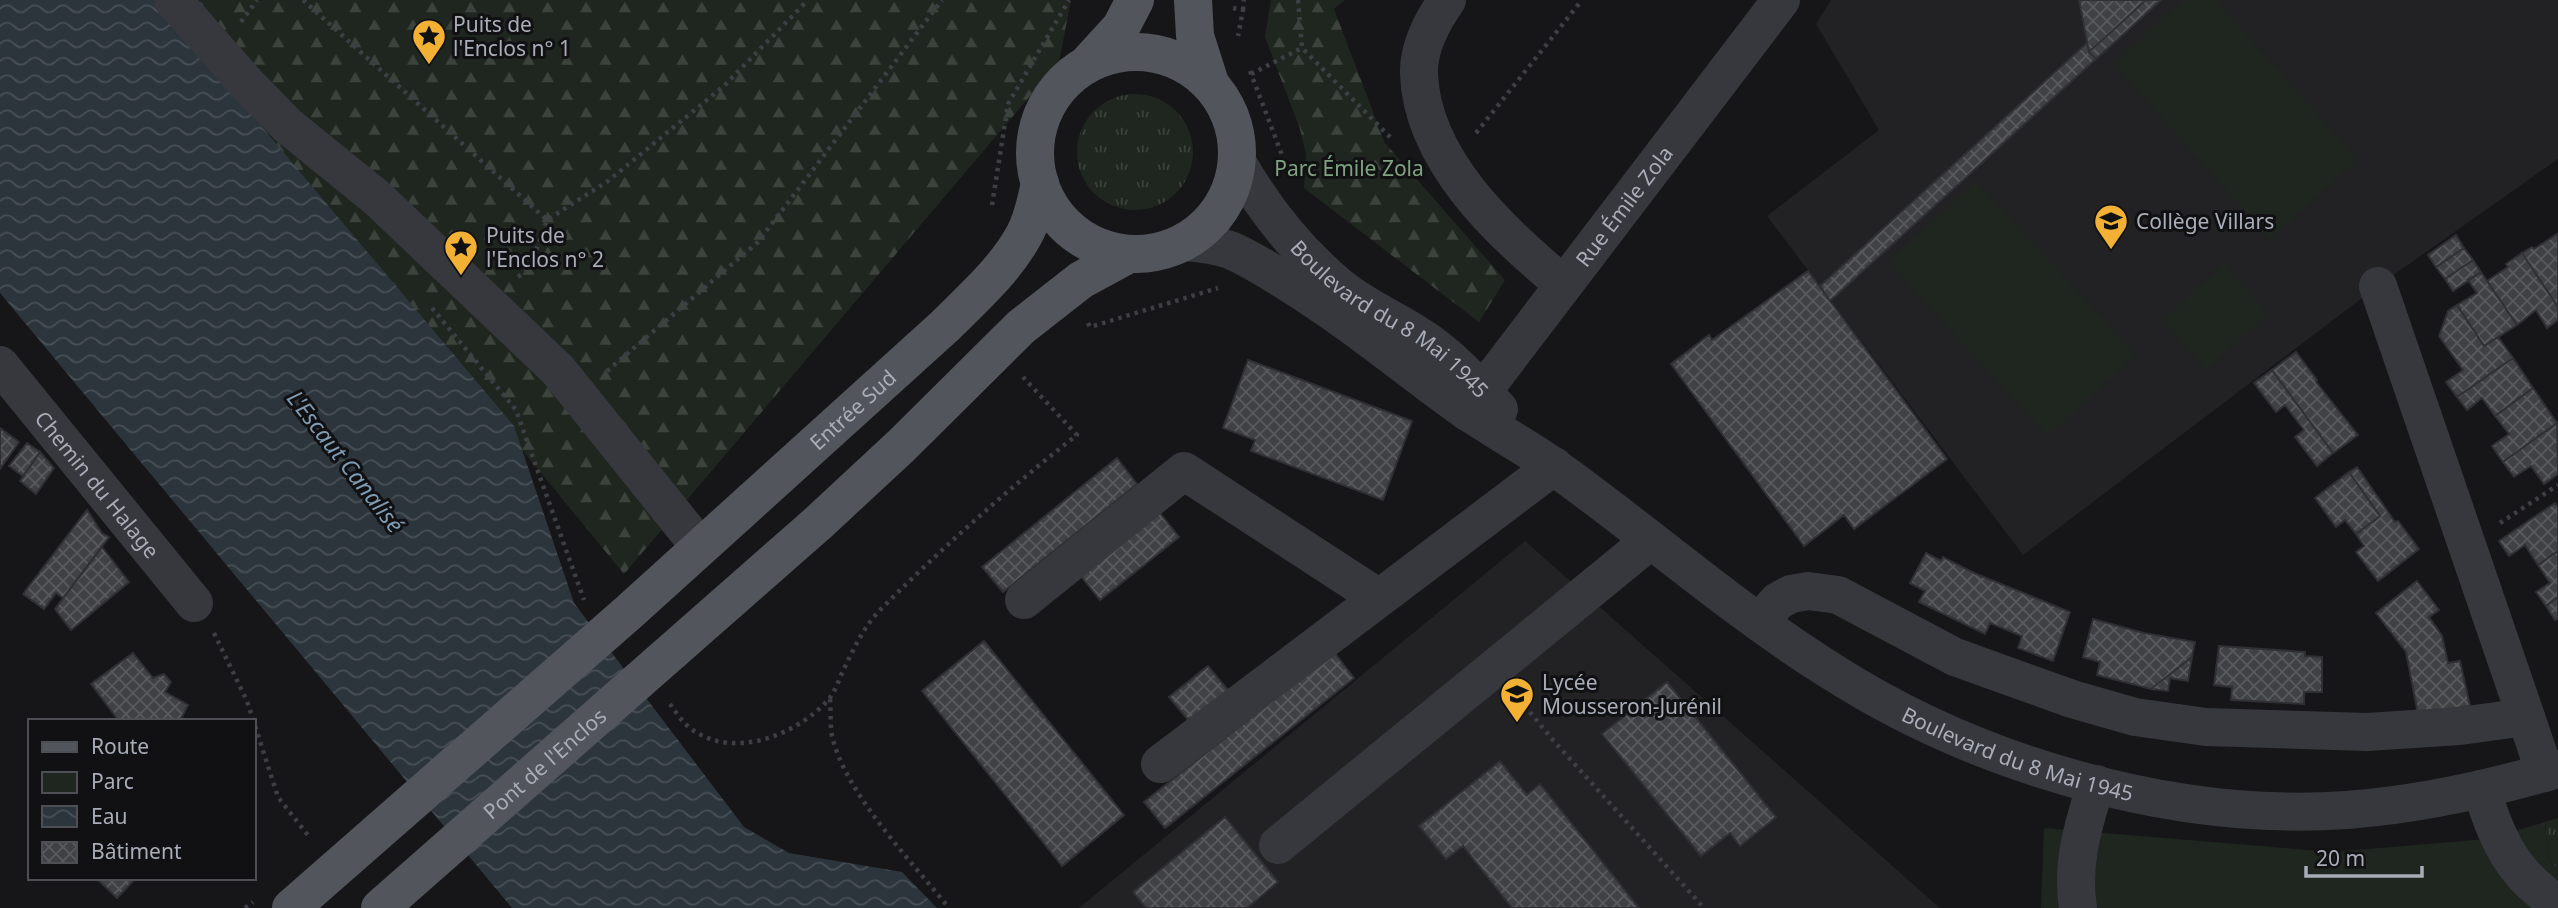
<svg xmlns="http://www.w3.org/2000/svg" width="2558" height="908" font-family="'Noto Sans',sans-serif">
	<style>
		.built { fill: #222225 }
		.grass { fill: url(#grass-tufts) }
		.forest { fill: url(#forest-firs) }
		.green { fill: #1e261f }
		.water { fill: url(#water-waves) }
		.building { fill: url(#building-cross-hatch); stroke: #303034; stroke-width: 2 }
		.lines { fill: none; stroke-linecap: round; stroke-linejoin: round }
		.path { stroke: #3d3f44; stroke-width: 4.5; stroke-dasharray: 3.5 5; stroke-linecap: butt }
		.minor { stroke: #37383d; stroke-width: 38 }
		.major { stroke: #53555c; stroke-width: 38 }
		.labels { text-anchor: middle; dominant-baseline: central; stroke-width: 6; stroke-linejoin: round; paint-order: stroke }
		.poi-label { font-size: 21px; fill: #a8adb8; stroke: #111113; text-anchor: start }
		.park-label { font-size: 21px; fill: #7fa381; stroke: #111113 }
		.street-label { font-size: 21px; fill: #a8adb8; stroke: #111113 }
		.water-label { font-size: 23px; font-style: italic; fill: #7f9bb3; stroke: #111113 }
	</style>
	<defs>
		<pattern id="grass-tufts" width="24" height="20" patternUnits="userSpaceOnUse" patternTransform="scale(1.75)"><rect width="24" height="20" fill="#1e261f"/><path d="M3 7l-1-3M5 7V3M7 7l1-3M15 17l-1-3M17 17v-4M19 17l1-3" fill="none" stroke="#3c433d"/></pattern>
		<pattern id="forest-firs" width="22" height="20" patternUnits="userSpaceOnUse" patternTransform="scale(1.75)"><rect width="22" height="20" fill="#1e261f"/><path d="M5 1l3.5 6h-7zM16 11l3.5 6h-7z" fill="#3c433d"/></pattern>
		<pattern id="water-waves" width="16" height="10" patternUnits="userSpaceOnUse" patternTransform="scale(1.75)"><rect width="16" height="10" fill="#2c353c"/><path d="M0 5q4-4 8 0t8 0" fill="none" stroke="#485056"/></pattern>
		<pattern id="building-cross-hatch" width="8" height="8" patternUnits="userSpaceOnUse" patternTransform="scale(1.75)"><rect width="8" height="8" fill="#404145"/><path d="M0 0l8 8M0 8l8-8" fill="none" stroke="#595a5e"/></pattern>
	</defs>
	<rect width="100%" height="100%" fill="#161618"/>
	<path class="built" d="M1831,0H2558V159L2378,286L2023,555L1767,216L1879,130L1816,24Z
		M1525,541L1940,908H1079Z"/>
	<path class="grass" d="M1077 152a58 58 0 1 1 116 0a58 58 0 1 1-116 0Z
		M2558,818V869L2549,861L2545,822Z"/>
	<path class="forest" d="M153,0H1071L1059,62L624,574Z
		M1271,0H1345L1334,9L1385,143L1505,280L1479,322L1304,188L1306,155L1300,129L1265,37Z"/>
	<path class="green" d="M2183,0H2216L2358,160L2270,239L2113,63Z
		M1976,181L2136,355L2048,436L1888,262Z
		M2224,264L2268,314L2206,370L2162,320Z
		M2545,822L2549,861L2558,869V908H2041L2044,828L2332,852L2487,839Z"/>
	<path class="water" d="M0,0H155L514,426L574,603L744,827L789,853L902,872L937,908H512L0,293Z"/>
	<path class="building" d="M2079,0H2146L2089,52Z
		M2146,0H2161L2096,59L2089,52Z
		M2087,43L2089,52L2096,59L1830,301L1820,286Z
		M2557,234L2558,236V307L2522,253L2532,247L2534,249Z
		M2456,235L2464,248L2436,267L2428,255Z
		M2464,248L2473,260L2445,279L2436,267Z
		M2522,253L2558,307V320L2547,328L2536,310L2517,325L2487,281L2508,267L2506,264Z
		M2473,260L2481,272L2453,291L2445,279Z
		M1808,271L1947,459L1854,529L1844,515L1804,546L1671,364L1709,335L1712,340Z
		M2481,272L2517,325L2484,346L2457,305L2477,293L2468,280Z
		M2457,305L2484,346L2498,337L2513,358L2457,397L2446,382L2463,370L2439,336L2448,311Z
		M2296,352L2317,380L2316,382L2358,435L2333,453L2272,370Z
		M2513,358L2533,388L2495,416L2482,398L2467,410L2457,397Z
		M1248,360L1412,421L1383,500L1251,451L1255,440L1223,428Z
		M2272,370L2333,453L2317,466L2295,437L2304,430L2285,405L2276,412L2254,383Z
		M2533,388L2557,423L2503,462L2492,446L2509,434L2495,416Z
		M2557,423L2558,474L2544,484L2531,466L2514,477L2503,462Z
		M0,428L19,442L0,469Z
		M27,443L40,452L23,476L9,466Z
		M40,452L54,468L36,494L20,481Z
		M1117,458L1137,484L1003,592L982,567Z
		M2357,467L2395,522L2398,521L2419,549L2378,581L2356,552L2364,546L2356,534L2380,516L2349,472Z
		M2349,472L2380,516L2356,534L2345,520L2336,527L2315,498Z
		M2555,503L2558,507V551L2538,565L2525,545L2509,556L2499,541Z
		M87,510L102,533L109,537L63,598L56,593L44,609L23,594Z
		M1160,513L1179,537L1100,600L1080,575Z
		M102,547L129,582L71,630L55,609Z
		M2558,551V597L2546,606L2536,592L2550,583L2538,565Z
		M1926,553L1941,561L1943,557L1974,573L2070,612L2053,661L2018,648L2022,636L1990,623L1985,634L1919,602L1925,591L1910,583Z
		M2417,581L2439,610L2429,617L2442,636L2448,663L2460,661L2470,706L2418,714L2406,652L2376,613Z
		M2558,597V619L2555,620L2546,606Z
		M2093,619L2144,633L2195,642L2192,657L2151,689L2097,675L2100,662L2083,657Z
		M984,641L1124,815L1062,866L922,691Z
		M2219,646L2305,652V656L2322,657V692H2304V704L2231,700L2232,687L2214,685Z
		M1334,652L1354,678L1165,828L1144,802Z
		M133,653L153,678L164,674L171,682L165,692L188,705L180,721H119L91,684Z
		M2192,657L2188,681L2170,678L2168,691L2151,689Z
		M1208,666L1228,690L1189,721L1169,697Z
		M1667,682L1776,817L1740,846L1730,833L1701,856L1602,734Z
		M1500,761L1527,795L1540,784L1639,908H1512L1463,846L1446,859L1419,826Z
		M1225,817L1278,882L1247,908H1146L1133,892Z
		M96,878H136L117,898Z"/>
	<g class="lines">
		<path class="path" d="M303,0L547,220
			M1298,0L1302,48L1392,139
			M1233,8L1243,10L1238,36
			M1243,10L1244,0
			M241,22L257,0
			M1250,71L1282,155
			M1251,74L1302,48
			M1476,133L1582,0
			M992,205L1008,104L1069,0
			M518,277L530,267L547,220L608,181L724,86L808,0
			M432,308L516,410L584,600
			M1088,323L1090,327L1218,288
			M607,371L758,242L942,0
			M2500,523L2558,485
			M214,633L247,701L278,797L310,838
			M830,699C831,711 830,724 832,736C845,793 912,862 949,908
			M1519,699L1553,740L1704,908
			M670,704C676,712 682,722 690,728C733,761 797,735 829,699C835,692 839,679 843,671C854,648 864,626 882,608C943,547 1009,488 1077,435L1023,377
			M245,908L253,902"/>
		<g class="minor">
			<path d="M173,0L246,83L287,125L377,198L558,370L700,547"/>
			<path d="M1447,0C1433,20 1418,48 1419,74C1422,160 1501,233 1563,284"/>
			<path id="s1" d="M1237,162C1264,209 1297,251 1339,286C1368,310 1404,323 1434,346C1458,364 1478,387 1499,409"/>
			<path id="s2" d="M1184,242C1200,243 1215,245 1230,250C1249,258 1266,269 1284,280C1341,315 1393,357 1447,397C1482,424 1521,443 1557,469C1649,535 1735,611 1831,671C1976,764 2172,822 2346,810C2417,805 2489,789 2558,769"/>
			<path d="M2378,286L2526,717"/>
			<path id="s3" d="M0,365L194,603"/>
			<path id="s4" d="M1467,412L1781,0"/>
			<path d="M1024,600L1184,471L1379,598"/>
			<path d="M1759,622L1778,601L1791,594L1808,591L1838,595L1955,657L2072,699L2135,717L2206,727L2367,732L2460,726L2526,717L2545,773"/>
			<path d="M1160,764L1554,466"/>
			<path d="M2481,789C2491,819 2501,849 2522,873C2532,885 2546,895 2558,906"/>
			<path d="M1278,845L1651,540"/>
			<path d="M2078,908C2071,864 2083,826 2096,784"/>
		</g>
		<g class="major">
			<path d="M1193,0L1195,36L1210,83"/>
			<circle cx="1136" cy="153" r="101"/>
			<path d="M1089,62L1121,27L1135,0"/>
			<path id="s5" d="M291,908L629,612L945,326C973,298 1005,270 1024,235C1033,219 1036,201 1040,183"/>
			<path id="s6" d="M380,908L817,524L901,446L1021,327L1081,280L1129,254"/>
		</g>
	</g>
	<defs>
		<g id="sight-pin" transform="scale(1.75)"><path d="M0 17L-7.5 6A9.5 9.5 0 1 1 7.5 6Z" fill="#f2b134" stroke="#111113"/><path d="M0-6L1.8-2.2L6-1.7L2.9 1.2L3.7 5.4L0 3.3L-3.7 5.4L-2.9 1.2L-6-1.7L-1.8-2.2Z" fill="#111"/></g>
		<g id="school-pin" transform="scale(1.75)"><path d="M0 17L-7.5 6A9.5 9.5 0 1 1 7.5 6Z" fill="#f2b134" stroke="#111113"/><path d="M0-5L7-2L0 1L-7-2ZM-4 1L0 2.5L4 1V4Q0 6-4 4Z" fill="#111"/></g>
	</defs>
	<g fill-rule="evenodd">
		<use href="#sight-pin" x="429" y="36"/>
		<use href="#school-pin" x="2111" y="221"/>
		<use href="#sight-pin" x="461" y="247"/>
		<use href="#school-pin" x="1517" y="694"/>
	</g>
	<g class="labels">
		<g class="poi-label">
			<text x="453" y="24">Puits de<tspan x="453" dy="24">l'Enclos n° 1</tspan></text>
			<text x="2136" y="221">Collège Villars</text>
			<text x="486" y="235">Puits de<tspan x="486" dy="24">l'Enclos n° 2</tspan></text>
			<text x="1542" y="682">Lycée<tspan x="1542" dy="24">Mousseron-Jurénil</tspan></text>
		</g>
		<g class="park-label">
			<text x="1349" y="168">Parc Émile Zola</text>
		</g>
		<g class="street-label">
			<text stroke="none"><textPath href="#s4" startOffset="259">Rue Émile Zola</textPath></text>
			<text stroke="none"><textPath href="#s1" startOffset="222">Boulevard du 8 Mai 1945</textPath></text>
			<text stroke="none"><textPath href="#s5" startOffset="751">Entrée Sud</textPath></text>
			<text stroke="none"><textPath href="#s3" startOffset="154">Chemin du Halage</textPath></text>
			<text stroke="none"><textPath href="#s2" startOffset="987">Boulevard du 8 Mai 1945</textPath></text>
			<text stroke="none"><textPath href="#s6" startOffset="219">Pont de l'Enclos</textPath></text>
		</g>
		<g class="water-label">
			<text transform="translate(346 461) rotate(52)">L'Escaut Canalisé</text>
		</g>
	</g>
	<rect x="28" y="719" width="228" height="161" fill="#111113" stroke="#4d4f55" stroke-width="2"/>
	<rect x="42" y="742" width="35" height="10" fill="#53555c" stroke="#4d4f55" stroke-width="2"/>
	<text x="91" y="754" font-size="21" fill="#a8adb8">Route</text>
	<rect x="42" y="772" width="35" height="21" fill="#1e261f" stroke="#4d4f55" stroke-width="2"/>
	<text x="91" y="789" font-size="21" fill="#a8adb8">Parc</text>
	<rect x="42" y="806" width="35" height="21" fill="url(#water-waves)" stroke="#4d4f55" stroke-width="2"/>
	<text x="91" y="824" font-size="21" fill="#a8adb8">Eau</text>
	<rect x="42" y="842" width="35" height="21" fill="url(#building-cross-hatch)" stroke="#4d4f55" stroke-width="2"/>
	<text x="91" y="859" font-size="21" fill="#a8adb8">Bâtiment</text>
	<path d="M2306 866v10h116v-10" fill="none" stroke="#a8adb8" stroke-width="3.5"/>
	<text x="2316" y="866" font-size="21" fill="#a8adb8" stroke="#111113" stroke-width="5" paint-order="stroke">20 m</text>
</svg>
